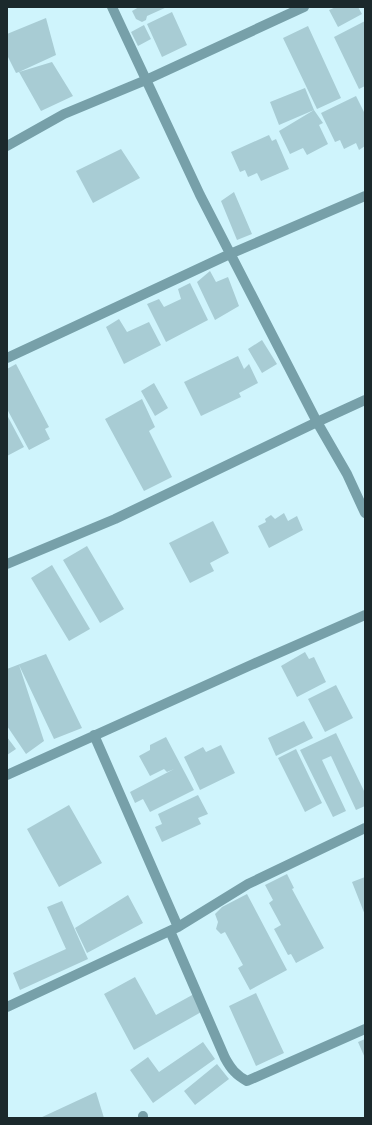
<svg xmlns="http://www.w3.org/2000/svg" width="372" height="1125" font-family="'Alegreya Sans',sans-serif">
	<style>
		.building { fill: #a8ccd4 }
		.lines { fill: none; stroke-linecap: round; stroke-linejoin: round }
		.minor { stroke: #77a0a9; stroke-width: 10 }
	</style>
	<rect width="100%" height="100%" fill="#cff4fc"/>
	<path class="building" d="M139,7H167L147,16L146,20L142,22L136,19L132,11Z
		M336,7H358L362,14L338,27L329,10Z
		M172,12L187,45L162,57L147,24Z
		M46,18L56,55L19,72L52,62L73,96L41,111L19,72L16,73L7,55V34Z
		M365,21V86L359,89L334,37Z
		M144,25L151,39L138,46L131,32Z
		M308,26L341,98L317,109L283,38Z
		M305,88L314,110L279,125L270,102Z
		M356,96L365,114V146L359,150L356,143L344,149L340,140L335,142L321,113Z
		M314,110L323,123L319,125L328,144L307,155L303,148L290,154L279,131Z
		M269,135L272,141L276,139L289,169L261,181L257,173L248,177L245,170L240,172L231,152Z
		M121,149L140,178L93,203L76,171Z
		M234,192L252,234L237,240L221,201Z
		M210,271L216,282L228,277L239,306L215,320L197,282Z
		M190,283L208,320L166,342L147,304L159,299L164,307L181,299L178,289Z
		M119,319L127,332L149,322L161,345L124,364L106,327Z
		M262,340L277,364L262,373L248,349Z
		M238,356L244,369L249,364L258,383L239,393L241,397L201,416L184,382Z
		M16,364L49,427L45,429L50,439L29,450L7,409V369Z
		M154,383L168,408L155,416L141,391Z
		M142,399L155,427L149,431L172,477L144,491L105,419Z
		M7,415L24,447L7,456Z
		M284,513L288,521L297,516L303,530L269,548L258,526L266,522L265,519L271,515L275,519Z
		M213,521L229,553L210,563L214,571L190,583L169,543Z
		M87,546L124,609L100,623L63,560Z
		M52,565L90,629L69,641L31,578Z
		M305,652L309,659L314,657L326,682L297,697L281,666Z
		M46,654L82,728L54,739L19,665L44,741L26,754L7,726V669Z
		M336,685L353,718L325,732L308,699Z
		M304,721L313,738L276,756L268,738Z
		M336,733L365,793V806L356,810L331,756L322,760L346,811L333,817L300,750Z
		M7,737L16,749L7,755Z
		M166,737L194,790L150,812L143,799L135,803L130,792L174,769L167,772L164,769L150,776L139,756L150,750V745Z
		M221,745L235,773L200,790L184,757L203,747L206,752Z
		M296,749L322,803L305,812L278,758Z
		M198,795L208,814L198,818L201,824L162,842L155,827L162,824L158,814Z
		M69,805L102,863L59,887L27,829Z
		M287,874L294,888L292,889L324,948L296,963L291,954L288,955L274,929L281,925L269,903L273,900L265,885Z
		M365,877V915L352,882Z
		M247,894L287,970L250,990L238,968L243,965L225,932L221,934L216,929L218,922L215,914L222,907Z
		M128,895L143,923L87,953L75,928Z
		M62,901L88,959L20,990L13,973L66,949L47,907Z
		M135,977L156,1015L194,994L203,1011L134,1050L104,994Z
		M256,993L284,1053L256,1066L229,1006Z
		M365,1039V1058L358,1042Z
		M203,1042L215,1059L153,1103L130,1070L148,1057L159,1072Z
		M217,1064L229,1079L195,1105L184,1091Z
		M96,1092L104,1118H40Z"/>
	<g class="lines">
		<path class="minor" d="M112,7L200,195L317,422L347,474L365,513
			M7,146L64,114L146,80L304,7
			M7,358L230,254L365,196
			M7,564L115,519L317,422L365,400
			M94,735L178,927
			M7,775L251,665L365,615
			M170,931L225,1058C231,1069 236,1075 247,1081L365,1029
			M7,1007L178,927L248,884L365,828
			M143,1116V1118"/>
	</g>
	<rect width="372" height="1125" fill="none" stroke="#1b292c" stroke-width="16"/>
</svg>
